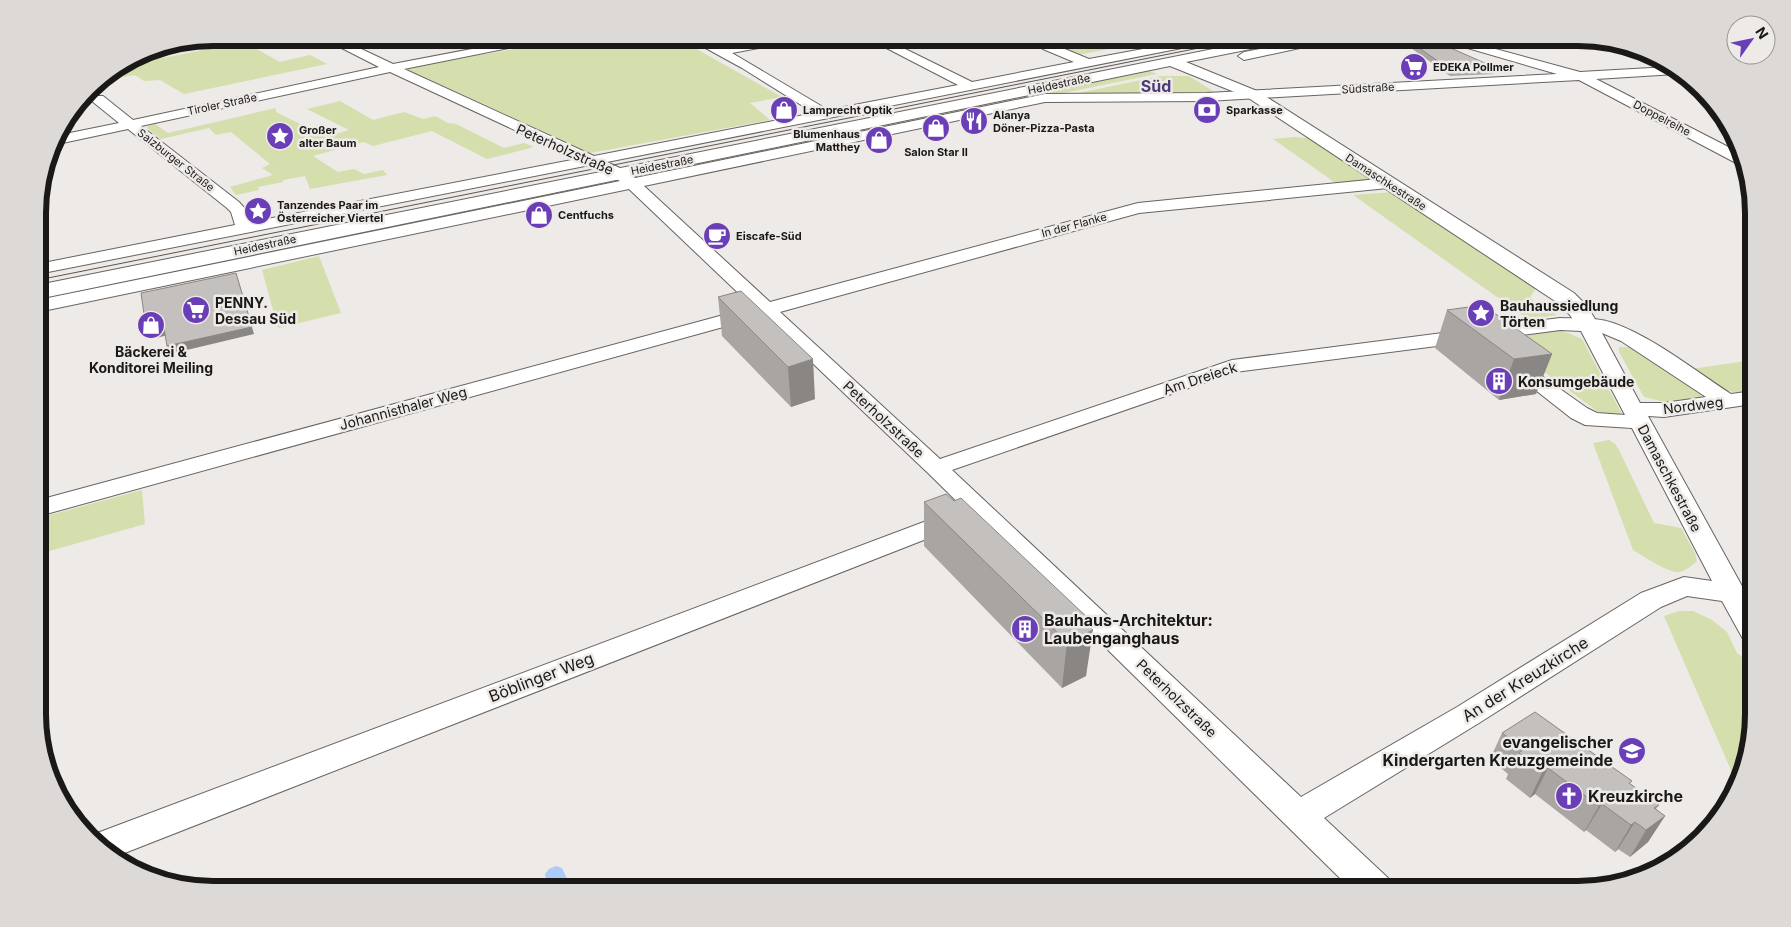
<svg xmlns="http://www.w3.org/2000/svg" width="1791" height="927" font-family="Inter,sans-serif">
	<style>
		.green { fill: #d5dead }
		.water { fill: #abcbfa }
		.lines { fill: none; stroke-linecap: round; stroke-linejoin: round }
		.street-casing { stroke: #686462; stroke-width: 2 }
		.secondary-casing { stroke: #686462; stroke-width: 2 }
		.street { fill: #fff; fill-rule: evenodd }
		.secondary { fill: #fff; fill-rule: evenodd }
		.tram { stroke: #585654; stroke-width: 1 }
		.rail { stroke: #585654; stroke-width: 2; stroke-dasharray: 3 3; stroke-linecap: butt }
		.wall { fill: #a9a5a3 }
		.shaded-wall { fill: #898684 }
		.building { fill: #c4c0bd; stroke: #898684 }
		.labels { text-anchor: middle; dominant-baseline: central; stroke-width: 5; stroke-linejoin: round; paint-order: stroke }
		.far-poi-label { font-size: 11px; font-weight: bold; fill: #1a1918; stroke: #eeeae7; text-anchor: start }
		.far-street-label { font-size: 11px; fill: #1a1918; stroke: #eeeae7 }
		.street-label { font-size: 14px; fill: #1a1918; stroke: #eeeae7 }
		.poi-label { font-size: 14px; font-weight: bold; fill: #1a1918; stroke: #eeeae7; text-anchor: start }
		.far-district-label { font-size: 16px; font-weight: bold; fill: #4d3b78; stroke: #eeeae7 }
		.near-poi-label { font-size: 16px; font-weight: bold; fill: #1a1918; stroke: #eeeae7; text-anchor: start }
		.near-street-label { font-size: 16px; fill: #1a1918; stroke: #eeeae7 }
		.rim { fill: none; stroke: #1a1918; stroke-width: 6 }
	</style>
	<rect width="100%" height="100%" fill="#eeeae7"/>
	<path class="green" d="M576,38H677L782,97L750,103L770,120L590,153L407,69L454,57L487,54Z
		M1036,38H1167L1078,55Z
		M244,42L280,62L310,55L327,64L184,94L160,80L144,81L135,75L96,82L122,66Z
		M1144,69L1157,74L645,178L639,172Z
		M1160,76H1189L1216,93L1074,94Z
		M340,101L373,120L404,112L423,119L435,116L448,123L456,124L504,148L524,143L534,147L487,159L432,131L373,146L364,142L313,156L338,172L354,169L364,174L383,170L387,175L310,189L305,176L283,180V182L258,187L259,190L236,195L230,187L273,175L262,168L270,164L231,132L216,135L209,128L161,139L148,129L147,126L155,124L168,133L276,108V112L326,137L349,130L307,109Z
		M1294,137L1309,138L1368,178L1363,182L1337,184L1273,139Z
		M605,181L611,186L38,303V294Z
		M1392,192L1537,287L1530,297L1534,302L1557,315L1528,319L1353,195Z
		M319,256L341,313L278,328L262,270Z
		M1548,329L1568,333L1582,339L1622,414L1605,417L1496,336Z
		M1619,347H1633L1702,394L1700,399L1669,403L1644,397L1619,352Z
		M1753,360V392C1724,396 1713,383 1691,369Z
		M1609,440L1615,444L1619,450L1654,523L1681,528L1695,553L1697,561C1692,565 1687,570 1680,572C1670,574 1643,556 1633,550L1593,443Z
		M142,490L145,524L39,554V518Z
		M1679,611H1693L1712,620L1727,632L1737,653L1753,665V714L1737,784L1664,616Z"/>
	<path class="water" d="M556,866L562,868L570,885L569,889H548L545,874L549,869Z"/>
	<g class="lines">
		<g class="street-casing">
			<path id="street" d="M325,38H338L393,64L529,38H549L544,41L404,69L594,156L814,113L742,68L691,40L690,38H703L722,47L779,38H801L796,41L732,53L828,110L958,85L871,40L870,38H883L972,82L1074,62L1043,49L1026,38H1038L1089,59L1202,38H1223L1217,41L607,162L624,170L635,178L1045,94L1207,93L1557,74L1440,40L1439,38H1455L1580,72L1669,67L1676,74L1596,79L1738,152L1742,164L1736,163L1579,80L1207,101L1045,102L644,186L770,302L1138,203L1388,178L1394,180L1396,183L1388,188L1139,213L780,312L940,459L1232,360L1560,318C1578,319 1596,317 1613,323C1653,337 1694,370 1731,394L1753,391V404L1664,417L1648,416L1753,606V642L1743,639L1722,601L1687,596L1661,607L1479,723L1324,818L1388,878L1393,889H1351L928,473L763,316L39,516V500L753,307L629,189L38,312V300L620,181L590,165L38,274V264L235,225L231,212L227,208L128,129L53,145L55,136L119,123L93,102L91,99L93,96H103L133,120L379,67L326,40ZM390,72L577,159L251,222L247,211L239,202L141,126ZM1560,330L1581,331L1625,415L1597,413L1587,408L1522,362L1515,360L1508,362L1505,366L1571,418L1585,425L1632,428L1712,581L1684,577L1641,593L1457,707L1301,797L952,470L1235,372ZM1602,333L1621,341L1706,397L1664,403H1640Z
				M1318,38H1338L1332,41L1244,60L1238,56L1244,52Z
				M953,511L962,513L966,519L962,525L117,856L92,835Z"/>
		</g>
		<g class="secondary-casing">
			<path id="secondary" d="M1268,38H1292L1285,42L1186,62L1257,91L1574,293L1587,306L1598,324L1595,329L1587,331L1579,329L1570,315L1558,303L1247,97L1170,66L38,299V285Z"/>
		</g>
		<use href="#street" class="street"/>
		<use href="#secondary" class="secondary"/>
		<path class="tram" d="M38,280L1249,38"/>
		<path class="rail" d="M138,56L233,38"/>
	</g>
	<path class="wall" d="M1406,38L1496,68L1494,74L1450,76L1404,43Z
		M741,291L815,399L791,407L722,336L718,297Z
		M1447,310L1552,354L1536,394L1499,400L1435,348Z
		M954,501L1090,620L1086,676L1062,688L924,546V502Z
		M1502,733L1630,784L1659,805L1656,809L1665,816L1648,842L1630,857L1618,849L1615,852L1586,830L1584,832L1535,794L1530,798L1506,779L1508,774L1490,759Z"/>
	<path class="shaded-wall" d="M236,273L254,334L170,354L167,346Z
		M164,328L168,335L152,339L148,331Z
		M1552,354L1536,394L1499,400L1514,359Z
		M813,359L815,399L791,407L788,367Z
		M1090,620L1089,632L1093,630L1086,676L1062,688L1067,642L1084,623Z
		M1548,768L1535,794L1530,798L1543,771Z
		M1602,804L1586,830L1584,832L1599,806Z
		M1665,816L1648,842L1630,857L1646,830Z
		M1635,822L1618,849L1615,852L1631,825Z"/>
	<path class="building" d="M1405,38H1428L1496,68L1452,71Z
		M236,273L252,327L167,346L164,328L148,331L146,328L141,293Z
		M741,291L813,359L788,367L718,297Z
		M1483,305L1552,354L1514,359L1447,310Z
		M946,494L954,501L961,498L1090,620L1084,623L1093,630L1067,642L924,502Z
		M1535,712L1632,781L1629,783L1659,805L1654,808L1665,816L1646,830L1635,822L1631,825L1602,804L1599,806L1548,768L1543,771L1519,753L1524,749L1502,733Z"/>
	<defs>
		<g id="supermarket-disc" transform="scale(1.4375)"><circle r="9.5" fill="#693eb6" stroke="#eeeae7"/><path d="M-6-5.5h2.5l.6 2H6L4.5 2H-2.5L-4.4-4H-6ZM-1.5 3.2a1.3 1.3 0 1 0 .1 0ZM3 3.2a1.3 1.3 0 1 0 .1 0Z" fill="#fff"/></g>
		<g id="shop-disc" transform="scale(1.4375)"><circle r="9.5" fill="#693eb6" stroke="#eeeae7"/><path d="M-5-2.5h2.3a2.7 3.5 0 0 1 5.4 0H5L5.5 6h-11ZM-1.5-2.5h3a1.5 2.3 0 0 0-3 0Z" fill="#fff"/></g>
		<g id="bank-disc" transform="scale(1.4375)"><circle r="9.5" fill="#693eb6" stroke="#eeeae7"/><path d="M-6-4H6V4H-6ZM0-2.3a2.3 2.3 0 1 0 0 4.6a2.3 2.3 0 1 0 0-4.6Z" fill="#fff"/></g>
		<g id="restaurant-disc" transform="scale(1.4375)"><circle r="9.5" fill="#693eb6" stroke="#eeeae7"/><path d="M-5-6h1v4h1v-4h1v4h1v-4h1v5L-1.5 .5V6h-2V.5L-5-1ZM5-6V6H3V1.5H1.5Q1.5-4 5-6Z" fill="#fff"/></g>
		<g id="sight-disc" transform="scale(1.4375)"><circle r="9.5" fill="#693eb6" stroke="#eeeae7"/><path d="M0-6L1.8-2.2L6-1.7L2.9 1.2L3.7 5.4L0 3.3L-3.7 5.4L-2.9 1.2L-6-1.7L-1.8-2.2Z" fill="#fff"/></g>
		<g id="cafe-disc" transform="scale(1.4375)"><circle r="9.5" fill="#693eb6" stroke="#eeeae7"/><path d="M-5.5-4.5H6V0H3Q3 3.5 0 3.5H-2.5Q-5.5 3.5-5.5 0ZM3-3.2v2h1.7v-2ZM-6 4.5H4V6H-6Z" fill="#fff"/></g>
		<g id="building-disc" transform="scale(1.4375)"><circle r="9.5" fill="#693eb6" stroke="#eeeae7"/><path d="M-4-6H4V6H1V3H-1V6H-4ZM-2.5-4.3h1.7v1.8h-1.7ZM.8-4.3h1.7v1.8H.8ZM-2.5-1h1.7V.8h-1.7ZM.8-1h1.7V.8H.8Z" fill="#fff"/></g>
		<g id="school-disc" transform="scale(1.4375)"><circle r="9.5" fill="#693eb6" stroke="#eeeae7"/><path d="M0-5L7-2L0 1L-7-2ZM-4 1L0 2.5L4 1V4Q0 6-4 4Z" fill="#fff"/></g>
		<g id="church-disc" transform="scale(1.4375)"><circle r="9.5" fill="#693eb6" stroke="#eeeae7"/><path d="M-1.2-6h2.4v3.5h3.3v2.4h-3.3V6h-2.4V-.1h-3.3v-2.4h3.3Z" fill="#fff"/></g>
	</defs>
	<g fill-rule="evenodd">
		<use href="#supermarket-disc" x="1414" y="67"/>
		<use href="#shop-disc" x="784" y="110"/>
		<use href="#bank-disc" x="1207" y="110"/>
		<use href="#restaurant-disc" x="974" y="121"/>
		<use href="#shop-disc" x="936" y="128"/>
		<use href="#sight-disc" x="280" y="136"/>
		<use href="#shop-disc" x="879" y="140"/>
		<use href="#sight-disc" x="258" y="211"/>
		<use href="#shop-disc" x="539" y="215"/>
		<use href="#cafe-disc" x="717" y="236"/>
		<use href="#supermarket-disc" x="196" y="310"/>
		<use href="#sight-disc" x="1481" y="313"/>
		<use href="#shop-disc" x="151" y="325"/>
		<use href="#building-disc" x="1499" y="381"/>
		<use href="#building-disc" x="1025" y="629"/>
		<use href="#school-disc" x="1632" y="751"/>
		<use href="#church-disc" x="1569" y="796"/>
	</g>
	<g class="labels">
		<g class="far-poi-label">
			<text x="1433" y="67">EDEKA Pollmer</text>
			<text x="803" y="110">Lamprecht Optik</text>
			<text x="1226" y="110">Sparkasse</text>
			<text x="993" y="115">Alanya<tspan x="993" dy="13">Döner-Pizza-Pasta</tspan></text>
			<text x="299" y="130">Großer<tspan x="299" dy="13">alter Baum</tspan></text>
			<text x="860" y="134" text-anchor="end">Blumenhaus<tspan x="860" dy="13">Matthey</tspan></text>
			<text x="936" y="152" text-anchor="middle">Salon Star II</text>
			<text x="277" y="205">Tanzendes Paar im<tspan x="277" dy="13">Österreicher Viertel</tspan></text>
			<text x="558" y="215">Centfuchs</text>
			<text x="736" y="236">Eiscafe-Süd</text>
		</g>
		<g class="far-street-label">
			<text transform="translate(1059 84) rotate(-12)">Heidestraße</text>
			<text transform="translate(1368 88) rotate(-3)">Südstraße</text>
			<text transform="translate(222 104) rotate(-12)">Tiroler Straße</text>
			<text transform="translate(1662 118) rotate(28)">Doppelreihe</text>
			<text transform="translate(176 160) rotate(38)">Salzburger Straße</text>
			<text transform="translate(662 165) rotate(-11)">Heidestraße</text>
			<text transform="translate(1386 182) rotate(33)">Damaschkestraße</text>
			<text transform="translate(1074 225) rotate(-15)">In der Flanke</text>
			<text transform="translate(265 245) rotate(-12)">Heidestraße</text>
		</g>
		<g class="street-label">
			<text transform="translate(565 149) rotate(24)">Peterholzstraße</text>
			<text transform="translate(1200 378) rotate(-18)">Am Dreieck</text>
			<text transform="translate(1693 405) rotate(-7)">Nordweg</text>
			<text transform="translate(403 408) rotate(-15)">Johannisthaler Weg</text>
			<text transform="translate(884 419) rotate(43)">Peterholzstraße</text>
			<text transform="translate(1670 478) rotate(62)">Damaschkestraße</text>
			<text transform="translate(1177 698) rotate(44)">Peterholzstraße</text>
		</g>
		<g class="poi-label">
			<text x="215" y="302">PENNY.<tspan x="215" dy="16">Dessau Süd</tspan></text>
			<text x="1500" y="305">Bauhaussiedlung<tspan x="1500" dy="16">Törten</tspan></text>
			<text x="151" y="351" text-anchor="middle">Bäckerei &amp;<tspan x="151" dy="16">Konditorei Meiling</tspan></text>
			<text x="1518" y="381">Konsumgebäude</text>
		</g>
		<g class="far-district-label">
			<text x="1156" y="86">Süd</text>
		</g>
		<g class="near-poi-label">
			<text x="1044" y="620">Bauhaus-Architektur:<tspan x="1044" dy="18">Laubenganghaus</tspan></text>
			<text x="1613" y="742" text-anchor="end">evangelischer<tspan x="1613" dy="18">Kindergarten Kreuzgemeinde</tspan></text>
			<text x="1588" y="796">Kreuzkirche</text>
		</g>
		<g class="near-street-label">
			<text transform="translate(541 677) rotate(-21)">Böblinger Weg</text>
			<text transform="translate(1525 679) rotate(-32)">An der Kreuzkirche</text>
		</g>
	</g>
	<path d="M0 0H1791V927H0ZM213 46H1578A167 167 0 0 1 1745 213V714A167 167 0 0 1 1578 881H213A167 167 0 0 1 46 714V213A167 167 0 0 1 213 46Z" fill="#ddd9d6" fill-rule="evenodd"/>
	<path class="rim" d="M213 46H1578A167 167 0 0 1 1745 213V714A167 167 0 0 1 1578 881H213A167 167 0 0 1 46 714V213A167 167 0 0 1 213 46Z"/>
	<g transform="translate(1751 40) rotate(57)"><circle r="24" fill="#eeeae7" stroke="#999694"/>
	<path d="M0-4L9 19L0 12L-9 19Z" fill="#693eb6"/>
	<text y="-8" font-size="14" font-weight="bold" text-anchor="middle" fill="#1a1918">N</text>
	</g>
</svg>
